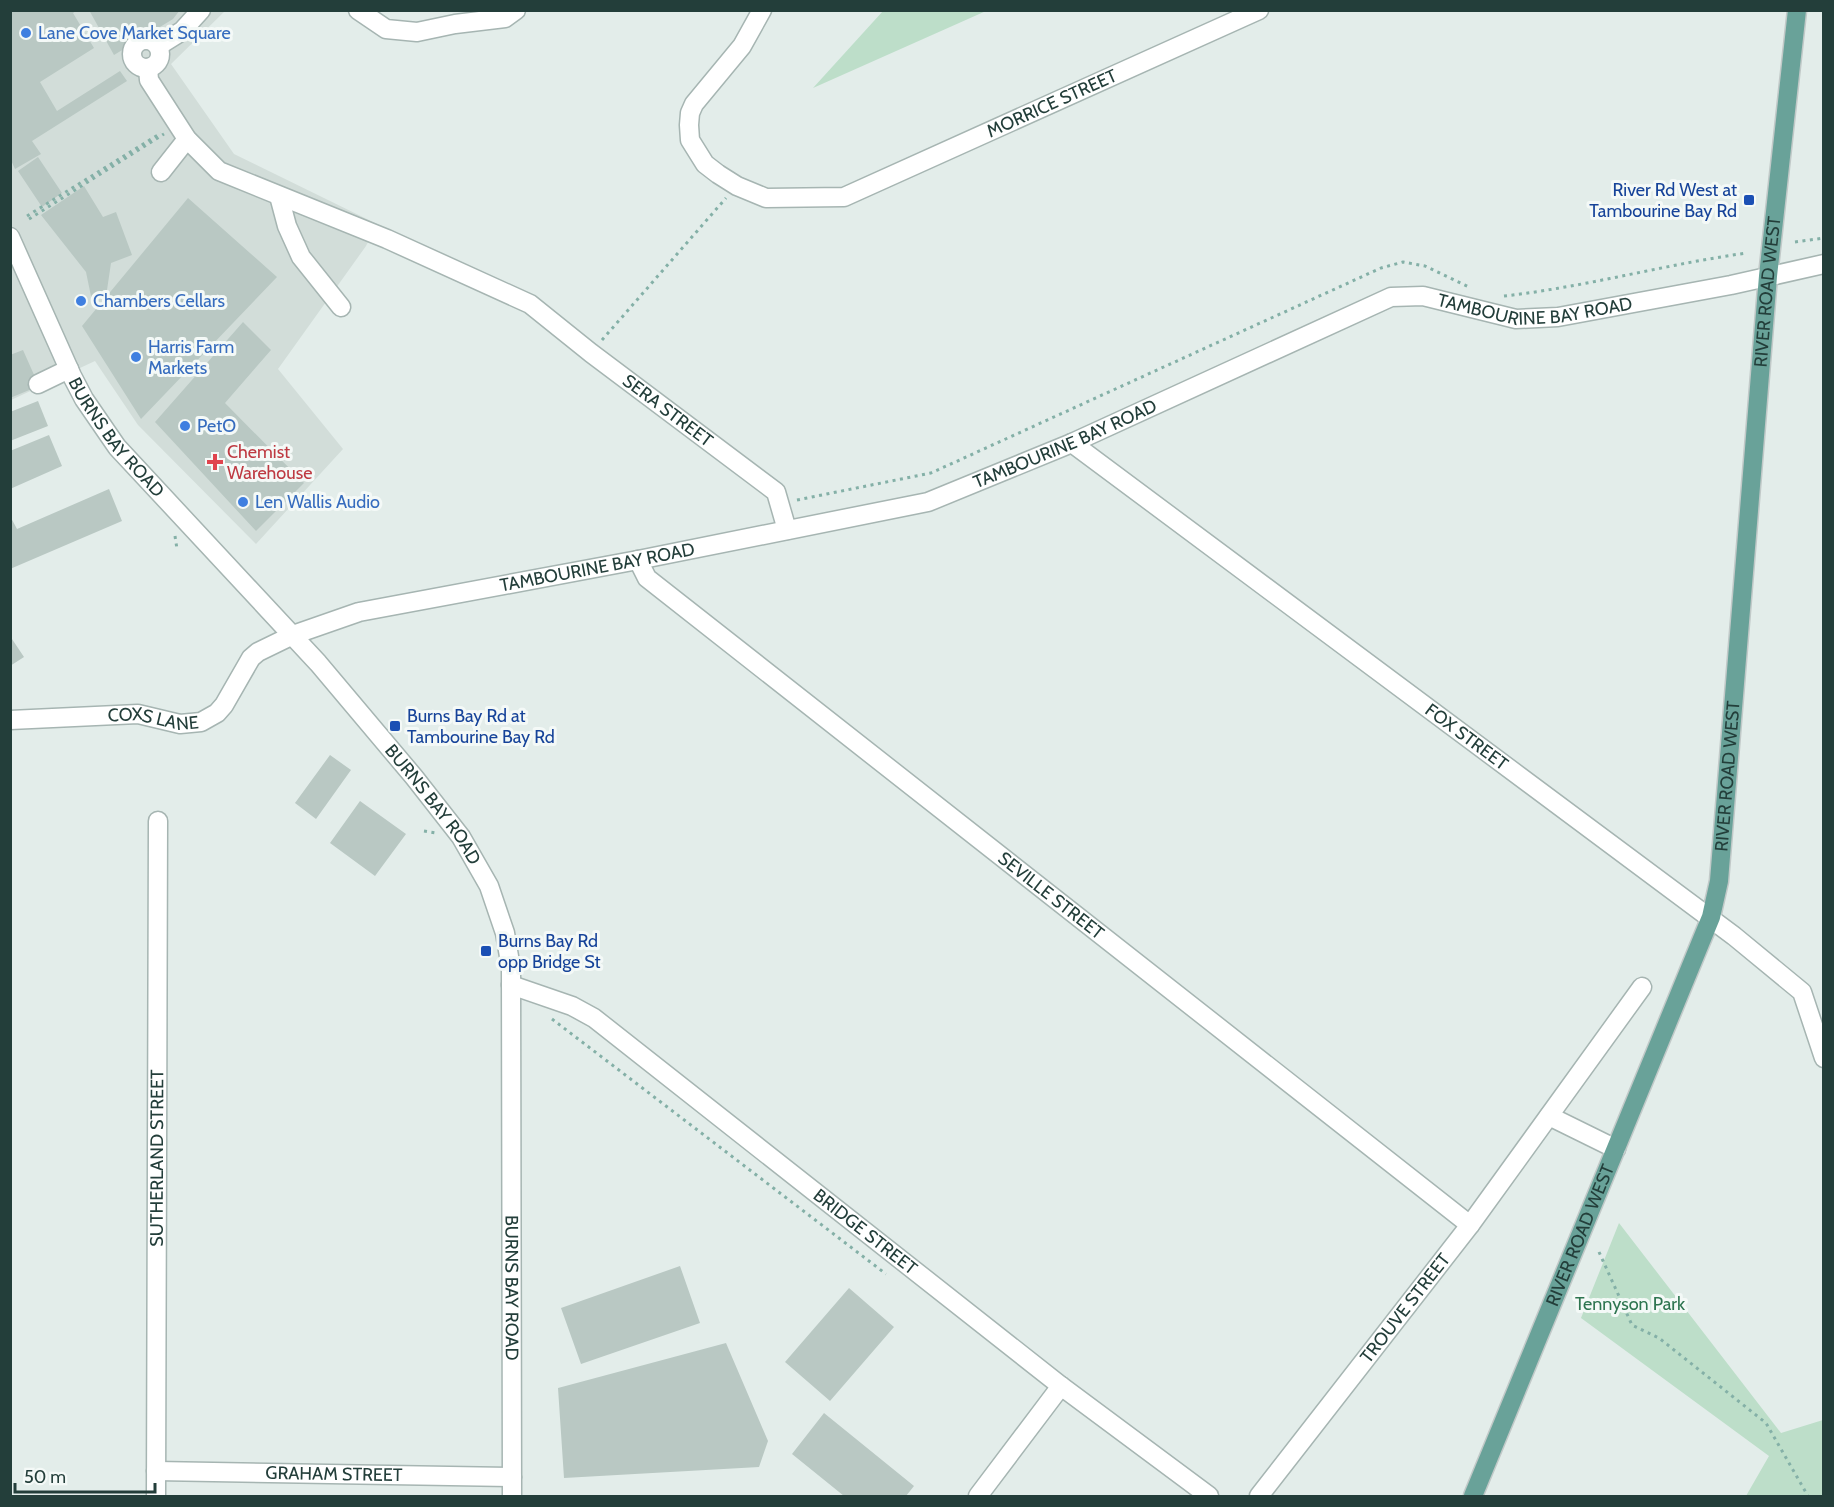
<svg xmlns="http://www.w3.org/2000/svg" width="1834" height="1507" font-family="Cabin,sans-serif">
	<style>
		.built { fill: #d2ddd9 }
		.green { fill: #bddec9 }
		.building { fill: #b9c8c3 }
		.lines { fill: none; stroke-linecap: round; stroke-linejoin: round }
		.minor-casing { stroke: #a6b5b2; stroke-width: 21 }
		.major-casing { stroke: #c1c9c8; stroke-width: 21 }
		.path { stroke: #84b0a7; stroke-width: 3; stroke-dasharray: 3 4.5; stroke-linecap: butt }
		.minor { stroke: #fff; stroke-width: 18 }
		.major { stroke: #69a299; stroke-width: 18 }
		.shop-dot { fill: #3f7fe0; stroke: #f4f9f7; stroke-width: 2 }
		.transit-dot { fill: #1a4fb4; stroke: #f4f9f7; stroke-width: 2 }
		.health-dot { fill: #e0444e; stroke: #f4f9f7; stroke-width: 2 }
		.labels { text-anchor: middle; dominant-baseline: central; stroke-width: 6; stroke-linejoin: round; paint-order: stroke }
		.shop-label { font-size: 18px; fill: #366cbe; stroke: #f4f9f7; text-anchor: start }
		.street-label { font-size: 18px; fill: #233e3a; stroke: #f4f9f7 }
		.transit-label { font-size: 18px; fill: #164399; stroke: #f4f9f7; text-anchor: start }
		.health-label { font-size: 18px; fill: #be3a42; stroke: #f4f9f7; text-anchor: start }
		.park-label { font-size: 18px; fill: #2e7550; stroke: #f4f9f7 }
	</style>
	<rect width="100%" height="100%" fill="#e3edea"/>
	<path class="built" d="M10,11H225L171,64L234,154L377,224L366,246L278,369L343,449L256,544L138,425L95,361L11,400Z"/>
	<path class="green" d="M883,10L986,11L813,88L883,11Z
		M1619,1223L1781,1433L1823,1420V1496H1746L1769,1456L1581,1318Z"/>
	<path class="building" d="M10,10H77L73,13L94,48L40,82L57,111L120,71L127,81L32,141L41,154L15,169L10,158Z
		M89,10H180L173,19L114,55Z
		M38,157L62,193L42,207L18,171Z
		M84,186L103,217L116,212L132,255L111,263L107,290L93,306L86,272L41,215Z
		M188,198L277,277L141,419L82,326Z
		M243,322L271,350L225,403L304,483L256,531L155,422Z
		M23,350L39,386L10,398V355Z
		M38,401L48,426L10,441V412Z
		M49,435L62,466L10,489V451Z
		M109,489L122,521L10,569V516L17,529Z
		M10,636L24,657L10,666Z
		M330,755L351,770L316,819L295,803Z
		M360,801L406,834L375,876L330,843Z
		M680,1266L700,1323L581,1364L561,1308Z
		M849,1288L894,1327L830,1401L785,1362Z
		M726,1343L768,1441L759,1467L564,1478L558,1388Z
		M824,1413L914,1486L906,1496H844L792,1454Z"/>
	<g class="lines">
		<g class="minor-casing">
			<g id="minor">
				<path d="M358,10L386,29L417,32L455,24L505,18L516,10"/>
				<path id="s1" d="M762,10L742,46L694,104L690,113L689,125L690,140L705,164L718,174L737,186L766,198L844,197L1259,10"/>
				<circle cx="146" cy="54" r="14"/>
				<path d="M158,46L182,31L201,10"/>
				<path id="s2" d="M148,68L149,80L187,139L219,171L387,239L530,304L591,353L776,492L787,530"/>
				<path d="M161,172L187,139"/>
				<path d="M279,196L287,226L301,257L341,307"/>
				<path id="s3" d="M10,237L72,376L84,399L117,447L318,663L414,777L461,837L489,886L505,933L511,968L512,1496"/>
				<path d="M38,384L69,369"/>
				<path id="s4" d="M1072,443L1734,936L1802,992L1824,1058"/>
				<path id="s5" d="M638,560L647,578L1470,1225"/>
				<path id="s6" d="M10,720L138,714L180,724L201,722L217,713L224,705L251,658L258,652L293,635L359,612L638,560L928,502L1072,443L1391,297L1423,296L1516,319L1558,317L1731,285L1824,264"/>
				<path id="s7" d="M511,985L572,1006L594,1018L1061,1386L1209,1496"/>
				<path d="M1549,1116L1616,1149"/>
				<path id="s8" d="M156,1471L512,1477"/>
				<path id="s9" d="M156,1496L158,821"/>
				<path d="M978,1496L1061,1386"/>
				<path id="s10" d="M1259,1496L1470,1225L1642,987"/>
			</g>
		</g>
		<g class="major-casing">
			<g id="major">
				<path id="s11" d="M1473,1496L1711,917L1719,881L1768,276L1797,10"/>
			</g>
		</g>
		<path class="path" d="M27,216L161,133
			M29,219L164,134
			M1795,242L1824,238
			M1504,296C1586,287 1666,264 1747,253
			M602,340L726,198
			M797,500L931,473L1381,268L1403,262L1425,266L1469,287
			M175,536L177,549
			M424,831L436,833
			M552,1019L886,1274
			M1599,1252L1632,1325L1659,1338L1766,1423L1808,1496"/>
		<use href="#minor" class="minor"/>
		<use href="#major" class="major"/>
	</g>
	<g class="shop-dot">
		<circle cx="26" cy="33" r="6"/>
		<circle cx="81" cy="301" r="6"/>
		<circle cx="136" cy="357" r="6"/>
		<circle cx="185" cy="426" r="6"/>
		<circle cx="243" cy="502" r="6"/>
	</g>
	<g class="transit-dot">
		<rect x="1743" y="194" width="12" height="12" rx="3"/>
		<rect x="389" y="720" width="12" height="12" rx="3"/>
		<rect x="480" y="945" width="12" height="12" rx="3"/>
	</g>
	<path class="health-dot" d="M212 453h6v6h6v6h-6v6h-6v-6h-6v-6h6z"/>
	<g class="labels">
		<g class="shop-label">
			<text x="38" y="33">Lane Cove Market Square</text>
			<text x="93" y="301">Chambers Cellars</text>
			<text x="148" y="347">Harris Farm<tspan x="148" dy="21">Markets</tspan></text>
			<text x="197" y="426">PetO</text>
			<text x="255" y="502">Len Wallis Audio</text>
		</g>
		<g class="street-label">
			<text stroke="none"><textPath href="#s1" startOffset="558">MORRICE STREET</textPath></text>
			<text stroke="none"><textPath href="#s11" startOffset="1254">RIVER ROAD WEST</textPath></text>
			<text stroke="none"><textPath href="#s6" startOffset="1626">TAMBOURINE BAY ROAD</textPath></text>
			<text stroke="none"><textPath href="#s2" startOffset="640">SERA STREET</textPath></text>
			<text stroke="none"><textPath href="#s3" startOffset="228">BURNS BAY ROAD</textPath></text>
			<text stroke="none"><textPath href="#s6" startOffset="1122">TAMBOURINE BAY ROAD</textPath></text>
			<text stroke="none"><textPath href="#s6" startOffset="636">TAMBOURINE BAY ROAD</textPath></text>
			<text stroke="none"><textPath href="#s6" startOffset="144">COXS LANE</textPath></text>
			<text stroke="none"><textPath href="#s4" startOffset="492">FOX STREET</textPath></text>
			<text stroke="none"><textPath href="#s11" startOffset="768">RIVER ROAD WEST</textPath></text>
			<text stroke="none"><textPath href="#s3" startOffset="714">BURNS BAY ROAD</textPath></text>
			<text stroke="none"><textPath href="#s5" startOffset="534">SEVILLE STREET</textPath></text>
			<text stroke="none"><textPath href="#s9" startOffset="338">SUTHERLAND STREET</textPath></text>
			<text stroke="none"><textPath href="#s7" startOffset="435">BRIDGE STREET</textPath></text>
			<text stroke="none"><textPath href="#s11" startOffset="282">RIVER ROAD WEST</textPath></text>
			<text stroke="none"><textPath href="#s3" startOffset="1218">BURNS BAY ROAD</textPath></text>
			<text stroke="none"><textPath href="#s10" startOffset="238">TROUVE STREET</textPath></text>
			<text stroke="none"><textPath href="#s8" startOffset="178">GRAHAM STREET</textPath></text>
		</g>
		<g class="transit-label">
			<text x="1737" y="190" text-anchor="end">River Rd West at<tspan x="1737" dy="21">Tambourine Bay Rd</tspan></text>
			<text x="407" y="716">Burns Bay Rd at<tspan x="407" dy="21">Tambourine Bay Rd</tspan></text>
			<text x="498" y="941">Burns Bay Rd<tspan x="498" dy="21">opp Bridge St</tspan></text>
		</g>
		<g class="health-label">
			<text x="227" y="452">Chemist<tspan x="227" dy="21">Warehouse</tspan></text>
		</g>
		<g class="park-label">
			<text x="1630" y="1304">Tennyson Park</text>
		</g>
	</g>
	<rect width="1834" height="1507" fill="none" stroke="#233e3a" stroke-width="24"/>
	<path d="M15 1483v9h140v-9" fill="none" stroke="#233e3a" stroke-width="3"/>
	<text x="24" y="1483" font-size="18" fill="#233e3a" stroke="#f4f9f7" stroke-width="4.5" paint-order="stroke">50 m</text>
</svg>
